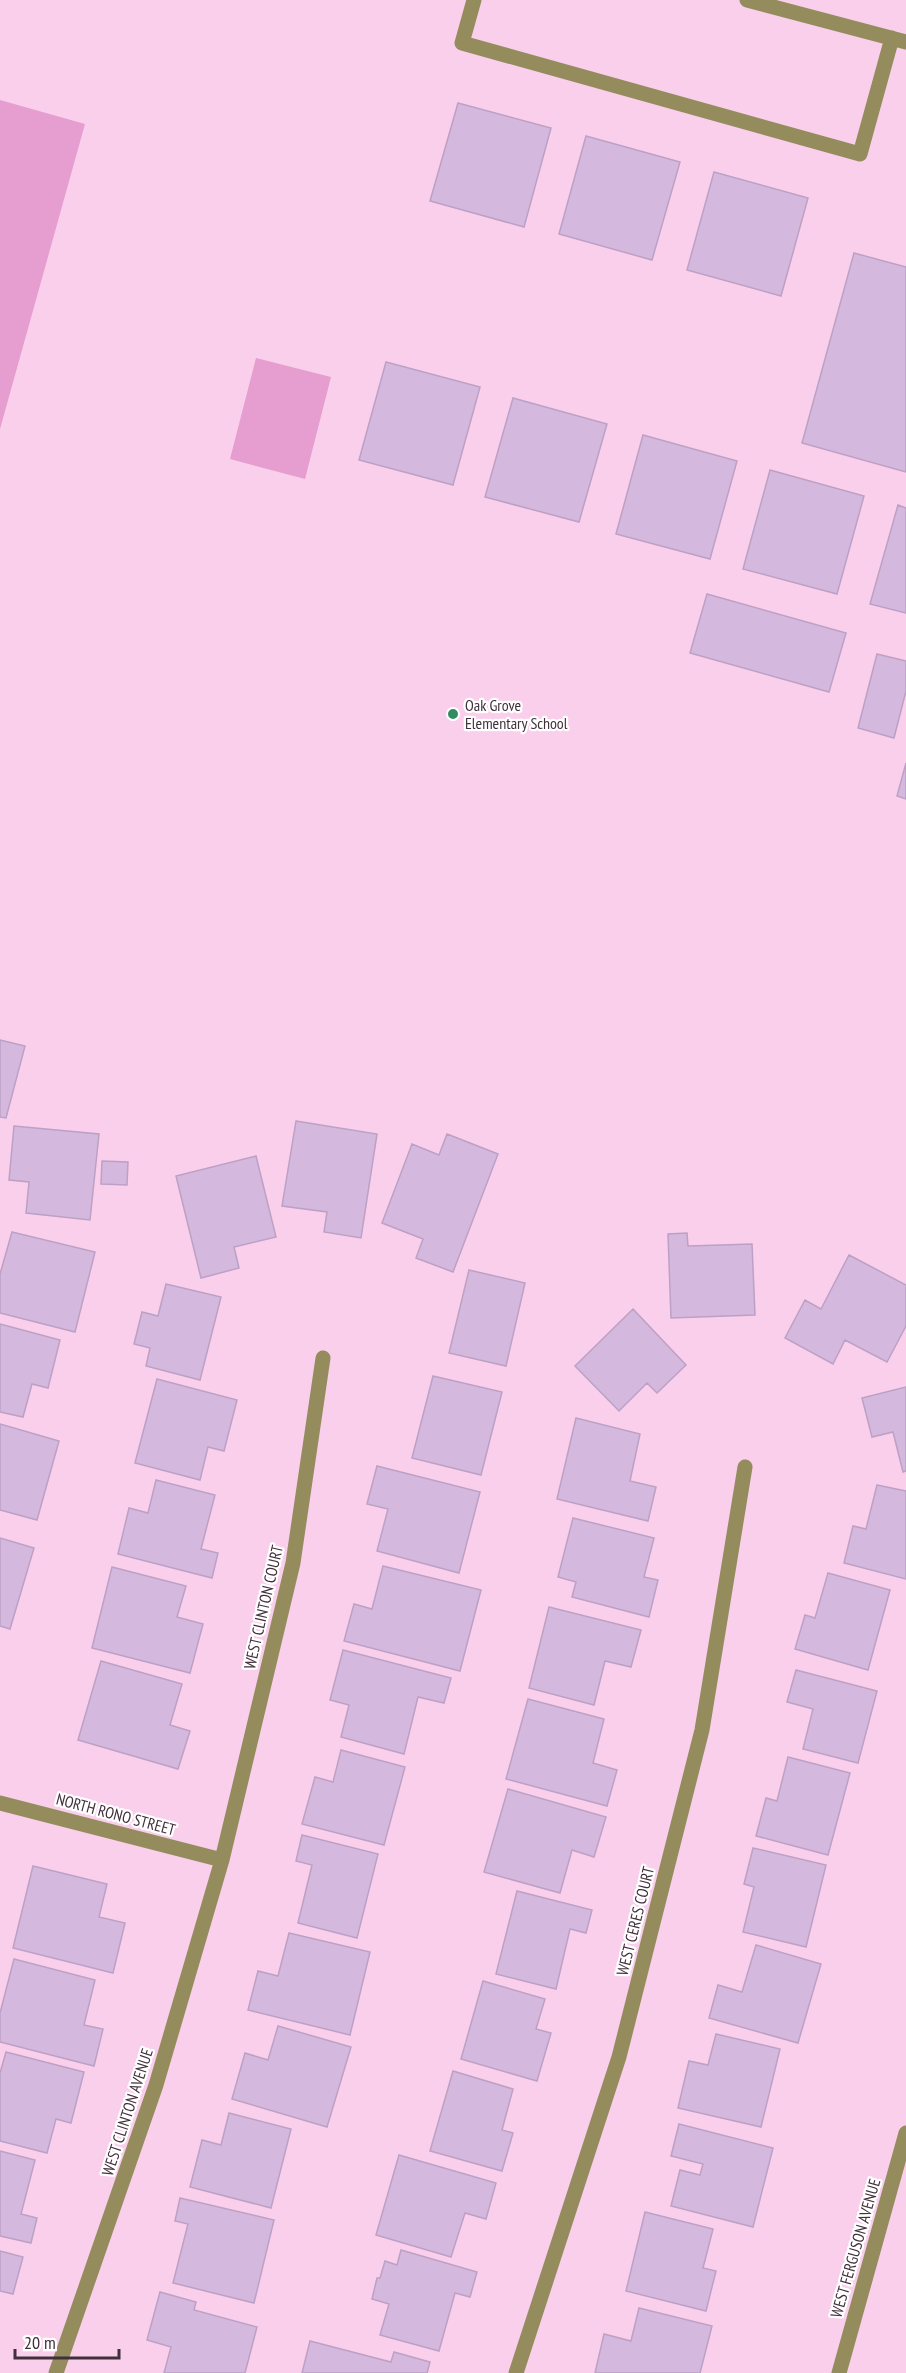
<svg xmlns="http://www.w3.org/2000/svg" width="906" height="2373" font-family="'PT Sans Narrow',sans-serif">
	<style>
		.green { fill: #e69dd0 }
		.building { fill: #d5b8dd; stroke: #bda0c5; stroke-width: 1.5 }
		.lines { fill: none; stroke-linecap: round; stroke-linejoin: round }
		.minor { stroke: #958c5e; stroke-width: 15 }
		.poi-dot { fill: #338b60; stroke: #fff; stroke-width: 2 }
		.labels { text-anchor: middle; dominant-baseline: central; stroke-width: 4.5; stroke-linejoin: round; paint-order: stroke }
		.poi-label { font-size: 16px; fill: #40303b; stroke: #fff; text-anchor: start }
		.street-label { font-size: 16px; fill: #40303b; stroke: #fff }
	</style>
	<rect width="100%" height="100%" fill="#facfeb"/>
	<path class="green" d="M0,100L85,124L0,429Z
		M256,358L331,377L305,479L230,459Z"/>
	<path class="building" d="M458,103L551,128L524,227L430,201Z
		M586,136L680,162L652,260L559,234Z
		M714,172L808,198L781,296L687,270Z
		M854,253L906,267V472L802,443Z
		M386,362L480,387L453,485L359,460Z
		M513,398L607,424L579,522L485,497Z
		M643,435L737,461L710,559L616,534Z
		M770,470L864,496L837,594L743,569Z
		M898,505L906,508V613L870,604Z
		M707,594L846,633L829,692L690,653Z
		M877,654L906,661V691L894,738L858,728Z
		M906,763V799L897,796Z
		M0,1040L25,1046L6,1118L0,1117Z
		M296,1121L377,1134L361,1238L324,1232L327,1212L282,1206Z
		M14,1126L99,1134L90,1220L26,1213L29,1182L9,1180Z
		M447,1134L498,1154L453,1272L416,1258L423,1239L382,1223L412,1144L439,1155Z
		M256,1156L276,1237L234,1247L239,1268L201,1278L176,1176Z
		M102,1161L128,1162L127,1185L101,1184Z
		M12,1232L95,1252L75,1332L0,1313V1274Z
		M687,1233L688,1246L752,1244L755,1315L671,1318L668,1234Z
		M849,1255L906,1285V1326L887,1362L845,1340L833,1364L785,1338L805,1300L821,1309Z
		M469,1270L525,1283L506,1366L449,1353Z
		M166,1284L221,1297L200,1380L146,1366L150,1348L134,1344L142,1312L158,1316Z
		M633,1309L686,1365L657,1393L647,1383L619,1411L575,1366Z
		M0,1324L60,1340L48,1388L32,1384L23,1417L0,1412Z
		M433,1376L502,1392L481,1475L412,1458Z
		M157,1379L237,1400L224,1451L208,1447L200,1480L135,1463Z
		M906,1387V1471L903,1472L893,1432L872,1437L862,1398Z
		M576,1418L640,1434L630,1481L656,1487L648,1521L557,1499Z
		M0,1424L59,1441L37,1520L0,1510Z
		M377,1466L480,1492L459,1573L377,1551L388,1509L367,1504Z
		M156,1480L215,1495L201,1549L218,1553L212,1578L118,1554L129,1508L148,1513Z
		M877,1485L906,1491V1579L844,1563L853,1526L866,1529Z
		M573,1518L654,1538L644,1577L658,1580L649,1617L572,1597L576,1582L558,1577Z
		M0,1538L34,1548L10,1629L0,1626Z
		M383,1566L481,1590L460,1671L344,1641L354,1604L372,1609Z
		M112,1567L186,1586L177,1617L203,1624L190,1673L92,1648Z
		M828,1573L890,1590L868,1670L795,1649L805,1615L815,1618Z
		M549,1607L641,1630L631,1667L605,1661L594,1705L529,1688Z
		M343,1650L451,1678L444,1703L418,1697L404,1754L341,1737L349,1705L330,1700Z
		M101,1661L182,1684L170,1725L190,1731L178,1769L78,1740Z
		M796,1670L877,1691L858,1763L803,1749L813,1709L787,1702Z
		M528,1699L604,1719L593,1763L617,1770L607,1806L506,1779Z
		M341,1750L405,1767L384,1845L302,1824L315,1777L333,1782Z
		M788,1757L850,1773L828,1855L756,1836L766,1798L777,1801Z
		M508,1789L606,1817L594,1857L572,1850L560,1893L484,1872Z
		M302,1835L378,1854L357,1938L298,1923L312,1865L296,1861Z
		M753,1848L826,1865L806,1947L743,1932L754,1887L744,1884Z
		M33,1866L107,1884L99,1917L125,1923L113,1973L13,1948Z
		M517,1891L592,1910L586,1933L570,1929L556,1989L496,1974Z
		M289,1933L370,1952L350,2035L248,2010L258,1971L278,1976Z
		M756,1945L821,1964L798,2043L709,2018L718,1985L742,1992Z
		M14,1959L95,1980L84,2025L103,2029L94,2066L0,2042V2013Z
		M483,1981L545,1999L536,2029L551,2033L537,2081L461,2059Z
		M278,2026L351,2047L327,2127L232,2099L245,2053L268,2060Z
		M716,2034L780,2049L761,2127L678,2108L689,2061L708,2065Z
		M6,2052L84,2072L71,2123L56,2119L47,2153L0,2141V2073Z
		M453,2071L513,2089L502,2130L513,2133L502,2171L430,2151Z
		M229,2113L291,2129L271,2208L190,2187L202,2140L221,2145Z
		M679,2124L773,2148L753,2227L671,2206L680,2170L700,2175L703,2164L671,2156Z
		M0,2151L35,2160L21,2214L37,2218L31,2243L0,2236Z
		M399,2155L496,2183L486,2219L465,2213L451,2257L376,2235Z
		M180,2198L274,2220L254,2303L173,2283L188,2224L175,2221Z
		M645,2212L713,2229L703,2268L716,2271L706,2311L626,2291Z
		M401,2250L477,2272L470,2297L455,2293L439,2351L380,2335L389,2304L372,2299L377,2278H380L385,2261L397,2265Z
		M0,2251L23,2257L13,2294L0,2291Z
		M160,2292L196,2302L194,2310L257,2327L245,2373H164L171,2347L147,2340Z
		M639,2308L712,2326L700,2373H595L604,2334L631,2341Z
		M310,2341L391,2362L394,2352L430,2362L427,2373H302Z"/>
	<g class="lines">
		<path class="minor" d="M474,0L462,43L860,154L892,38
			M747,0L906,42
			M0,1803L222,1860
			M56,2373L156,2085L222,1860L293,1563L323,1358
			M516,2373L619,2057L702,1730L745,1467
			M839,2373L906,2133"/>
	</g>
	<circle class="poi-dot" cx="453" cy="714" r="6"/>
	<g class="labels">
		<g class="poi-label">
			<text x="465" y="705">Oak Grove<tspan x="465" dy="18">Elementary School</tspan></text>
		</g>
		<g class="street-label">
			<text transform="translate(263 1607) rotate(-77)">WEST CLINTON COURT</text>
			<text transform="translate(116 1814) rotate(15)">NORTH RONO STREET</text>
			<text transform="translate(635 1921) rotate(-76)">WEST CERES COURT</text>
			<text transform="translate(127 2112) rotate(-72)">WEST CLINTON AVENUE</text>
			<text transform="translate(855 2248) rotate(-74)">WEST FERGUSON AVENUE</text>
		</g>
	</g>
	<path d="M15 2349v9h104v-9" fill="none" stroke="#40303b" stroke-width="3"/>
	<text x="24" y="2349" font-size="18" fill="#40303b" stroke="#ffffff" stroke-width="4.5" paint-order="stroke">20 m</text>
</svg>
